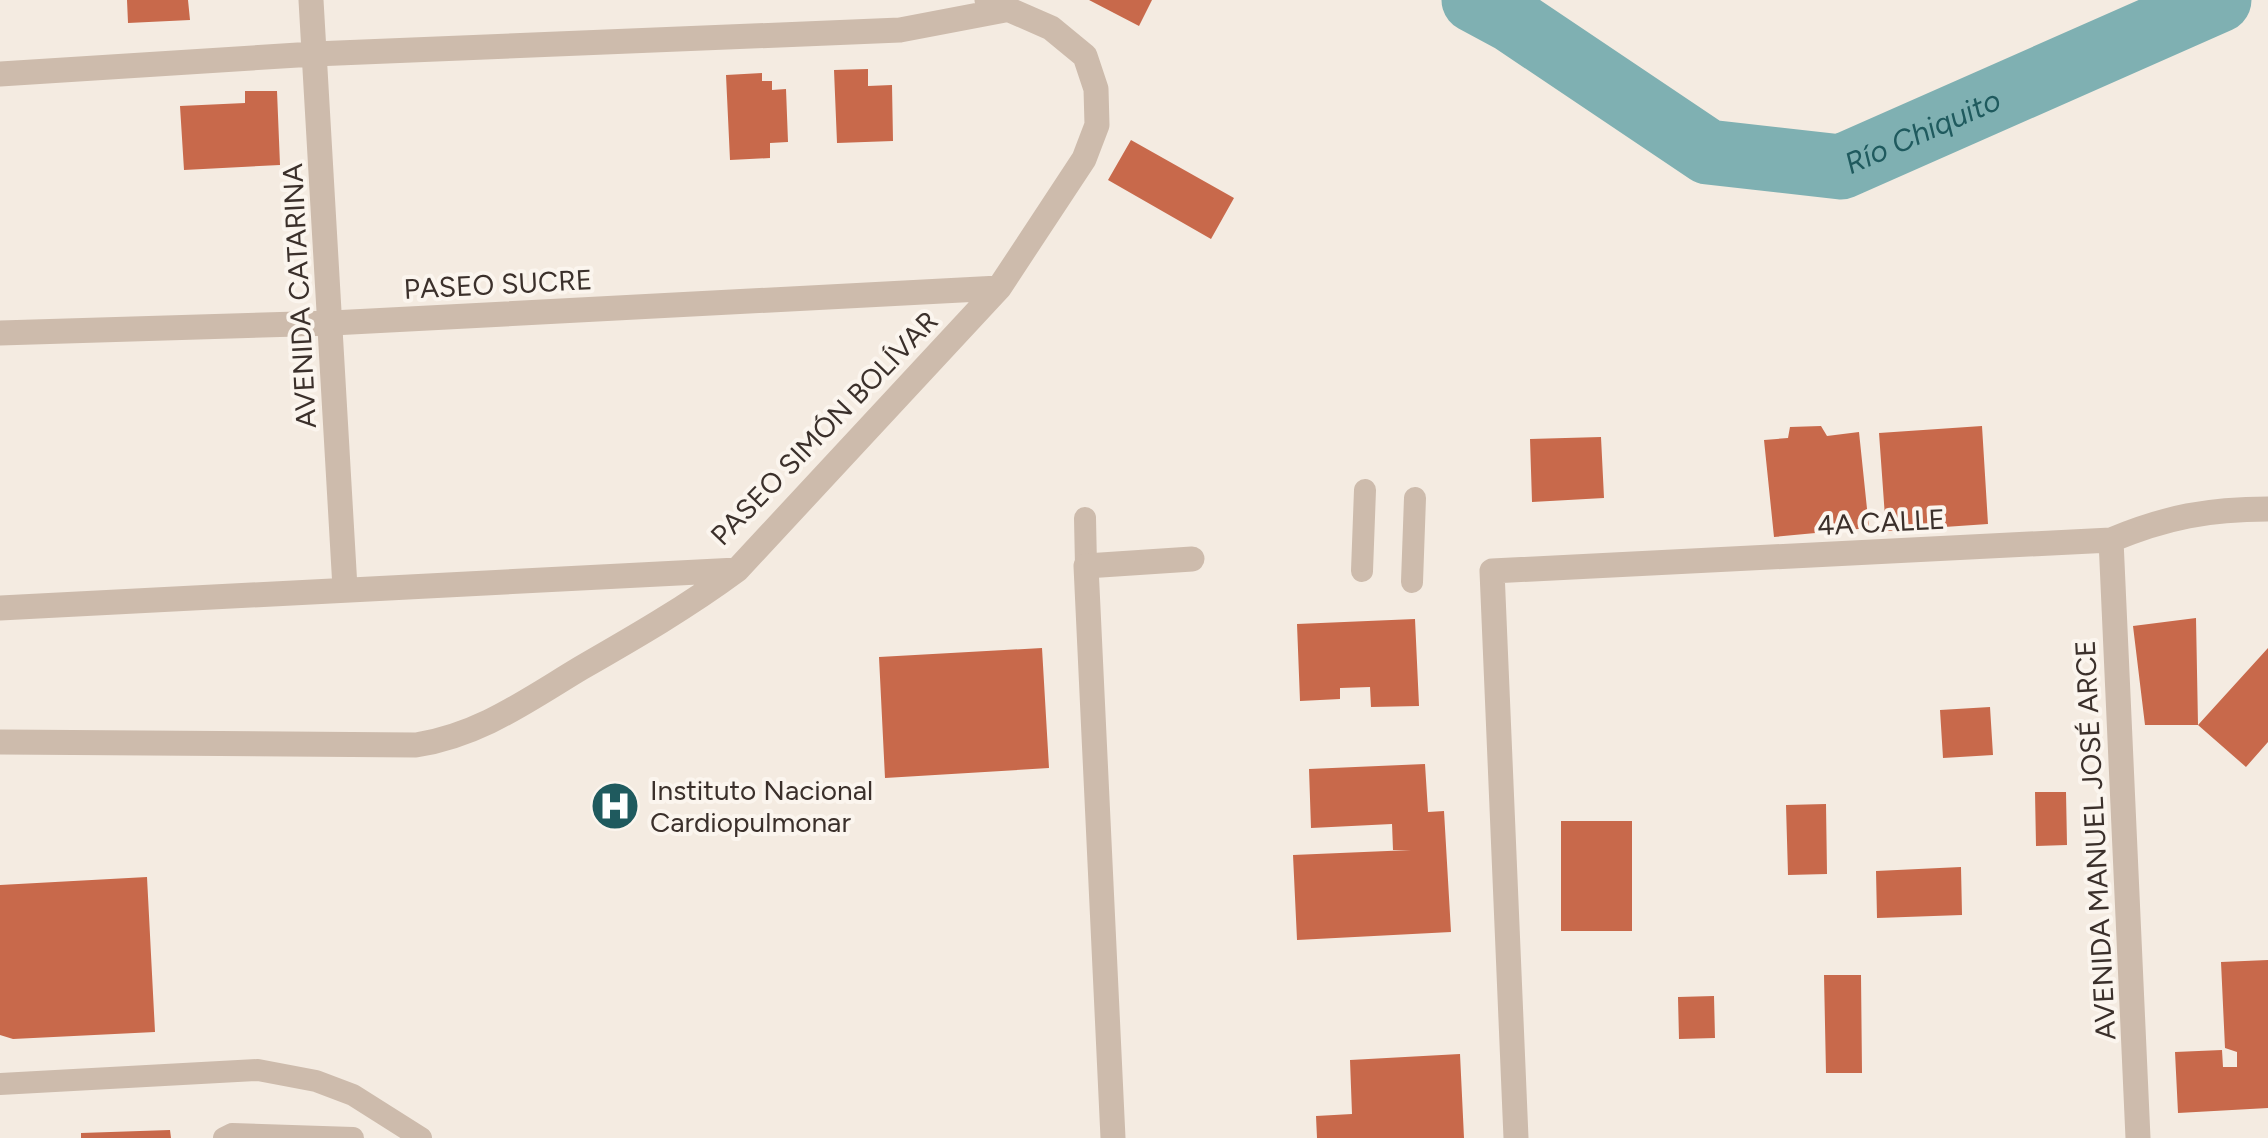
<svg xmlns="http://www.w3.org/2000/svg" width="2268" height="1138" font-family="Figtree,sans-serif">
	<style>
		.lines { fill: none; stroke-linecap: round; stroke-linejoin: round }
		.river { stroke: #7fb0b2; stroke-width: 65 }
		.building { fill: #c8694b }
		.service { stroke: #cdbbac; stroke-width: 22 }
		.minor { stroke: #cdbbac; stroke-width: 25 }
		.labels { text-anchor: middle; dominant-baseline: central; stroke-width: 8; stroke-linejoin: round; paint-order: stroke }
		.street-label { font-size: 28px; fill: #3b302b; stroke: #fbf5ee }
		.poi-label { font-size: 28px; fill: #3b302b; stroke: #fbf5ee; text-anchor: start }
		.water-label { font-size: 30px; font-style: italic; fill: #1f5a5e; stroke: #fbf5ee }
	</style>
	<rect width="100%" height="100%" fill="#f4ebe1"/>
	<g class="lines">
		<path class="river" id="s1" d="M1474,0L1513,21L1708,152L1841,167L2219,0"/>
	</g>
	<path class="building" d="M127,0H188L190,20L128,23Z
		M1089,0H1152L1139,26Z
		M868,69V86L892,85L893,141L837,143L834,70Z
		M762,73V81H772V90L786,89L788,142L770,143V158L730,160L726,75Z
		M245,91H277L280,165L184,170L180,106L245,103Z
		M1131,140L1234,198L1211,239L1108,180Z
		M1821,426L1827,436L1859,432L1869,528L1774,537L1764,440L1788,438L1790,427Z
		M1982,426L1988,524L1886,531L1879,433Z
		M1601,437L1604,498L1532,502L1530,439Z
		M2196,618L2198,725L2268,648V742L2246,767L2198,725H2145L2133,626Z
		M1415,619L1419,706L1371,707L1370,687L1340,688V699L1300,701L1297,624Z
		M1042,648L1049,768L885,778L879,657Z
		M1990,707L1993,755L1943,758L1940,710Z
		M1425,764L1428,812L1444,811L1451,932L1297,940L1293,855L1411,850H1393L1392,824L1311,828L1309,769Z
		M2035,792H2066L2067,845L2036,846Z
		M1826,804L1827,874L1788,875L1786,805Z
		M1561,821H1632V931H1561Z
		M1961,867L1962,915L1877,918L1876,871Z
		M147,877L155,1032L13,1039L0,1035V885Z
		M2268,960V1108L2178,1113L2175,1052L2222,1050L2223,1067H2237V1052L2225,1048L2221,962Z
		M1824,975H1861L1862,1073H1826Z
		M1714,996L1715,1038L1679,1039L1678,997Z
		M1460,1054L1464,1138H1317L1316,1116L1352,1114L1350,1060Z
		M170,1130L171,1138H81V1133Z"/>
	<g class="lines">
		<path class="service" d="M1085,518L1086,566
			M1362,571L1365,490
			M1412,582L1415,498
			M0,1084L258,1070L316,1081L353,1095L421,1138
			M224,1138L232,1134L353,1138"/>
		<path class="minor" d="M311,0L345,588
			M0,74L314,54L900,30L1005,10
			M0,333L332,323L999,288
			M2111,540L2138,1138
			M0,608L737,570
			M0,742L416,745C480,735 526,701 581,668C635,637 687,607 737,570L999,288L1084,159L1097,125L1096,89L1085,56L1051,28L987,0
			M1113,1138L1086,566L1192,559
			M1516,1138L1492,571L2111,540C2166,517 2209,509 2268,509"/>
	</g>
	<defs>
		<g id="hospital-disc" transform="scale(2.5)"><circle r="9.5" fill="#1f5a5e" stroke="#fbf5ee"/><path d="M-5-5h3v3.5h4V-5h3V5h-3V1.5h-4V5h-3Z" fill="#fff"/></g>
	</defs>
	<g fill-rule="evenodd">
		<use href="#hospital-disc" x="615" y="806"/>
	</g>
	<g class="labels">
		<g class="street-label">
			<text transform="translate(498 284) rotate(-3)">PASEO SUCRE</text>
			<text transform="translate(299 296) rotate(-93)">AVENIDA CATARINA</text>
			<text transform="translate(824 428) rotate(-46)">PASEO SIMÓN BOLÍVAR</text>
			<text transform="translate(1881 522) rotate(-3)">4A CALLE</text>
			<text transform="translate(2095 840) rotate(-93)">AVENIDA MANUEL JOSÉ ARCE</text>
		</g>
		<g class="poi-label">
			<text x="650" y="790">Instituto Nacional<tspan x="650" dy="32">Cardiopulmonar</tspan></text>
		</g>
		<g class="water-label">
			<text stroke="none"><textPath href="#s1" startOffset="502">Río Chiquito</textPath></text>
		</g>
	</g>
</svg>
